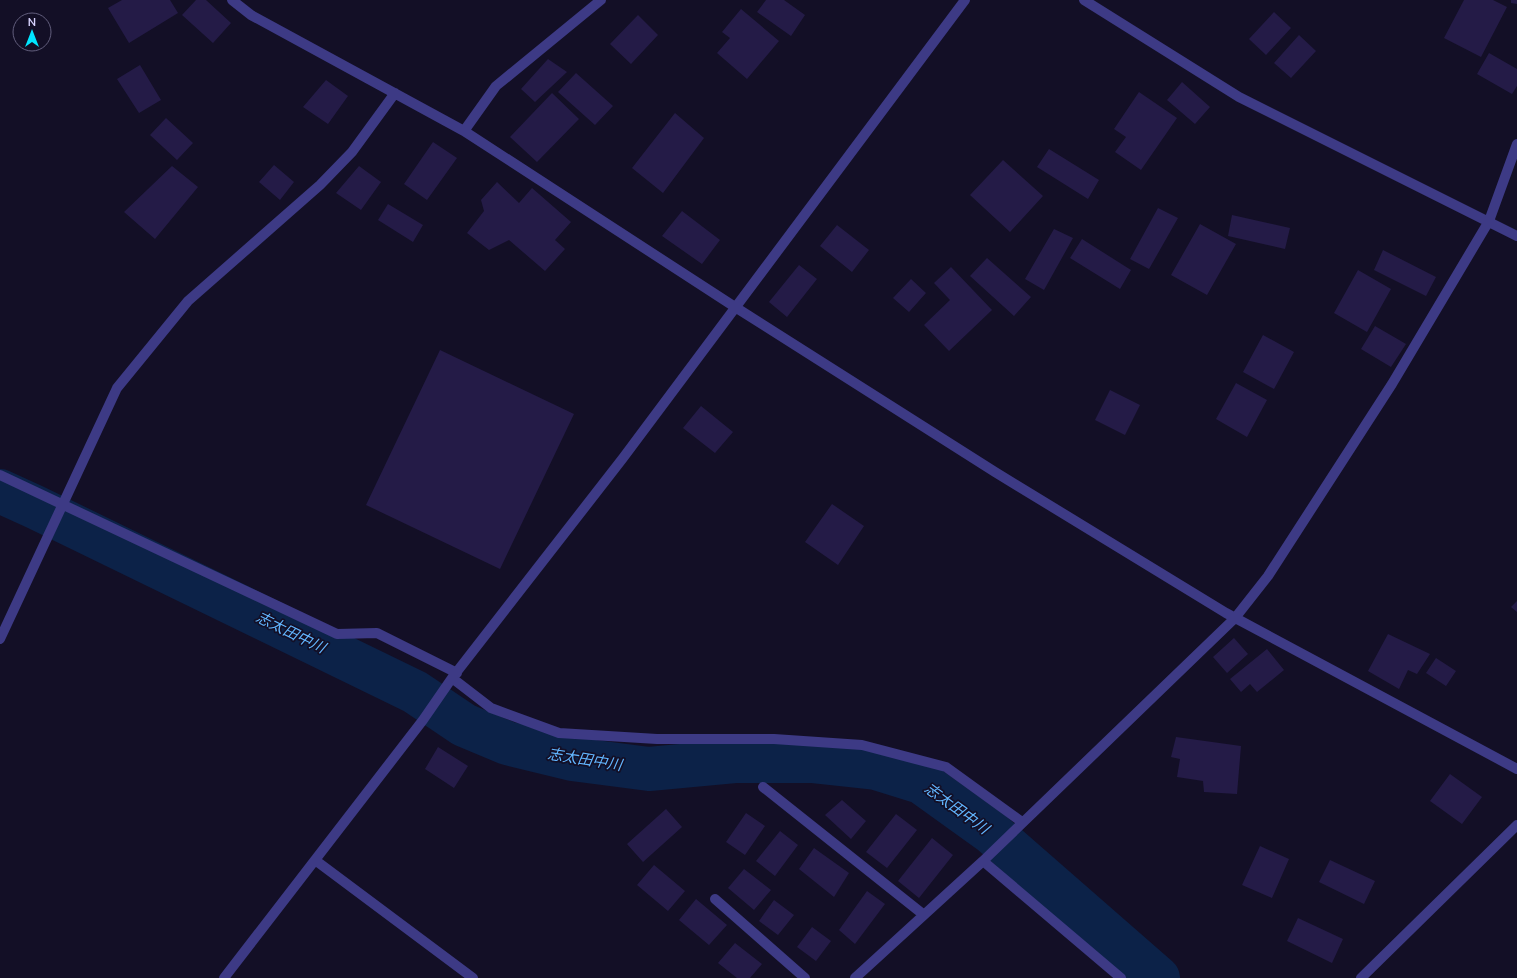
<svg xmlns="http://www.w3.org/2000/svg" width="1517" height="978" font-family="Mulish,'Noto Sans JP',sans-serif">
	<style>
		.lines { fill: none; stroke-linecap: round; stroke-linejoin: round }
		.river { stroke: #0c2248; stroke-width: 44 }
		.building { fill: #241b47 }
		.minor { stroke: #3d3a85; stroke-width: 10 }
		.tertiary { stroke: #3d3a85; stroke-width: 10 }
		.labels { text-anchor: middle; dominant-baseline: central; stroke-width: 3.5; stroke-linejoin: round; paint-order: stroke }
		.water-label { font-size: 15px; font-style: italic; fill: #62b6ff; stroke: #130f26 }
	</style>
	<rect width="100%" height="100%" fill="#130f26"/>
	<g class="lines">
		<path class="river" d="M0,491L35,507L415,692L464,725L507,743L572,759L649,769L735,761H811L876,768L921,782L992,833L1158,978"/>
	</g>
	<path class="building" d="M122,0H170L178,13L129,43L108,8Z
		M196,0H206L231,23L213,43L182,15Z
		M766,0H784L805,15L791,36L757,12Z
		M1464,0H1493L1507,7L1481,57L1444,38Z
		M1511,0H1517V4L1511,3Z
		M741,9L779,41L747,79L717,53L730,38L722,32Z
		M1274,12L1291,28L1266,55L1249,39Z
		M638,15L658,35L631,64L610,44Z
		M1299,35L1316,51L1291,78L1274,63Z
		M1489,53L1517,69V86L1512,94L1477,74Z
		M548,59L567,72L535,102L521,89Z
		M140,65L161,100L139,113L117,79Z
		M576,73L613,106L595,125L558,92Z
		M326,80L348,96L328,124L303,107Z
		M1182,82L1210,107L1195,124L1167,100Z
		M1139,92L1177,118L1141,170L1115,152L1126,137L1114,129Z
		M552,93L579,119L537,162L510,137Z
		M675,113L704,138L663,193L632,168Z
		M166,118L193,143L177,160L150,135Z
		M433,142L457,158L427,200L404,184Z
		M1049,149L1099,180L1088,199L1037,167Z
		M1003,160L1043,196L1010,232L970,195Z
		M274,165L294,182L280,200L259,182Z
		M172,166L198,187L155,239L124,212Z
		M359,166L381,182L361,210L336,193Z
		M497,182L519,203L532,188L571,222L555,240L565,249L545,271L509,240L489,250L467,233L484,211L481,200Z
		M388,204L423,225L413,242L378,220Z
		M1158,208L1178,218L1149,269L1130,259Z
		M682,211L720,240L702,264L662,236Z
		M1232,215L1290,228L1285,249L1228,236Z
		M1200,224L1236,244L1207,295L1171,275Z
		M837,225L869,250L852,272L820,246Z
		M1054,229L1073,238L1044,290L1025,279Z
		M1082,239L1131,270L1120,289L1070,258Z
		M1383,250L1436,277L1426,296L1374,270Z
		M987,258L1031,297L1014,316L970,276Z
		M799,265L817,279L787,317L769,302Z
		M951,267L992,310L949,351L924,325L950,300L934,283Z
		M1358,270L1391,289L1367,332L1334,313Z
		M911,279L926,293L909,312L893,298Z
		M1375,326L1406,344L1391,367L1361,349Z
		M1263,335L1294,352L1274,389L1243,372Z
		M440,350L574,414L500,569L366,505Z
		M1236,383L1267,400L1247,437L1216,419Z
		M1110,390L1140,405L1125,435L1095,420Z
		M701,406L733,432L715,453L683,428Z
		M832,504L864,526L838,565L805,542Z
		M1517,601V612L1511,607Z
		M1388,634L1430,654L1417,674L1408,670L1399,689L1368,671Z
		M1234,638L1248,654L1227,673L1213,657Z
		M1267,649L1284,670L1257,692L1250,684L1241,692L1230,679Z
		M1436,658L1456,671L1446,686L1426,673Z
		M1176,737L1241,746L1237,794L1204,792L1203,781L1177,777L1180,759L1171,757Z
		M438,747L468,766L454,788L425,769Z
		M1450,774L1482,797L1462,824L1430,801Z
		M842,800L866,821L851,839L825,815Z
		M666,809L682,827L643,862L627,844Z
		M746,813L765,826L745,855L726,842Z
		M896,814L917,830L887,868L866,852Z
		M780,831L798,845L775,876L756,861Z
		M932,838L953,855L919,898L898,881Z
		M1260,846L1289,859L1272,898L1242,885Z
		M814,848L849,873L834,897L799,869Z
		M1330,860L1375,881L1364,904L1319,882Z
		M654,865L685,891L668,911L637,885Z
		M744,869L771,890L754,910L728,888Z
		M867,891L885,904L855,944L839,930Z
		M696,899L727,925L709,945L679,920Z
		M774,900L794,915L778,935L759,921Z
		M1298,918L1343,939L1332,963L1287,941Z
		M812,927L831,941L816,961L797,947Z
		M735,943L762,964L750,978H737L718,963Z"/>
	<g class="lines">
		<path class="minor" d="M232,0L251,15L464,131L735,307L995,472L1226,613L1517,769
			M1084,0L1239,97L1517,236
			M464,131L496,86L601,0
			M0,475L337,634L377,633L457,673
			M0,639L117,388L188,301L320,185L352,152L395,93
			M452,678L491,708L559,733L657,739H774L862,745L946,767L1022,822
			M763,787L924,915
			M315,860L473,978
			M983,861L1121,978
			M715,899L805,978
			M224,978L423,720L452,678L623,458L965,0
			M855,978L983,861L1235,618L1268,576L1392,384L1489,221L1517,144"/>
		<path class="tertiary" d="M1361,978L1517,825"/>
	</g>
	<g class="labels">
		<g class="water-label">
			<text transform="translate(291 632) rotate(26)">志太田中川</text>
			<text transform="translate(585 759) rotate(9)">志太田中川</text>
			<text transform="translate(957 808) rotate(36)">志太田中川</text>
		</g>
	</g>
	<g transform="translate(32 32)"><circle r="19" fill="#130f26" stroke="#625e7d"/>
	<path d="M0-3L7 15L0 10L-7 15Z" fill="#00e5ff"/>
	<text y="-6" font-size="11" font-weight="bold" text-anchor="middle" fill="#d9d4ff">N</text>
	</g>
</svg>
